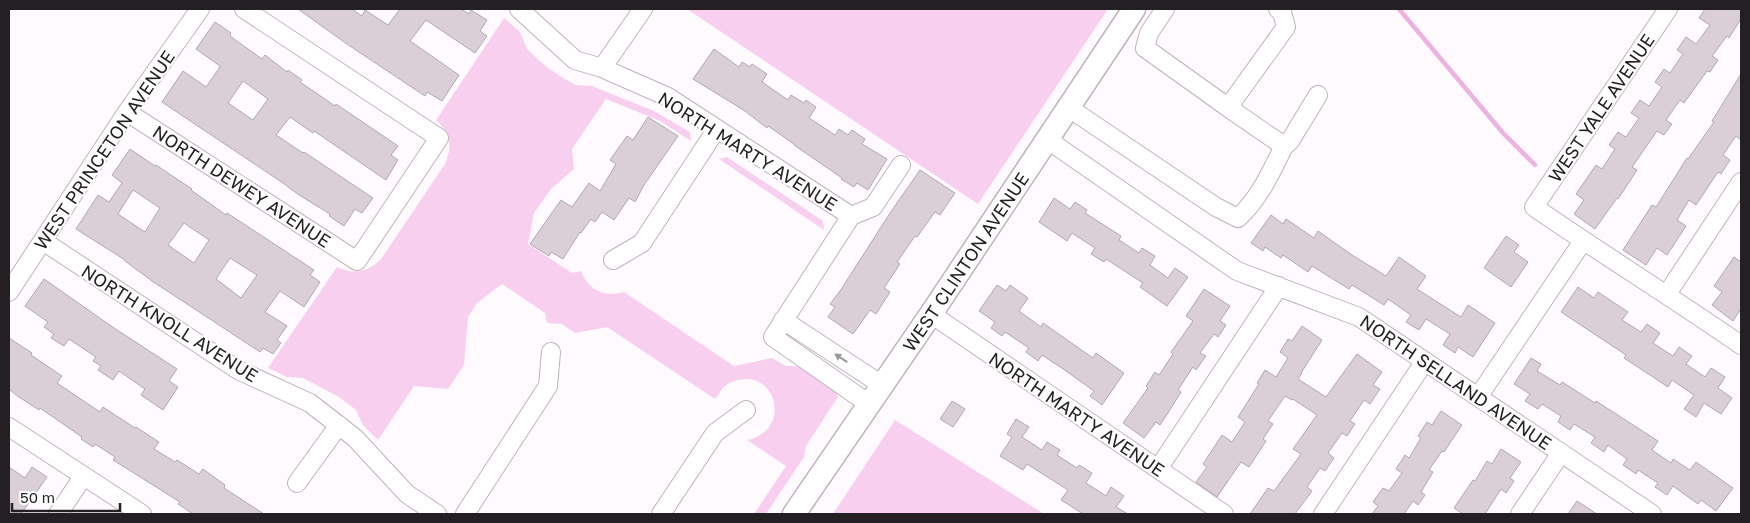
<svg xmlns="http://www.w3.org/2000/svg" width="1750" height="523" font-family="'Golos Text',sans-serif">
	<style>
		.green { fill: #f9cff0 }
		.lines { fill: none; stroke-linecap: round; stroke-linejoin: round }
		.stream { stroke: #ecb3e1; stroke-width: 4.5 }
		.building { fill: #daced7; stroke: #b3a7b0; fill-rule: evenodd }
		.minor-casing { stroke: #bfb3bd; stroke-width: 20 }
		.major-casing { stroke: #bfb3bd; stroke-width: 25 }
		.minor { stroke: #fff; stroke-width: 18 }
		.major { stroke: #fff; stroke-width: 22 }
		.oneway { fill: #9c9a9c }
		.labels { text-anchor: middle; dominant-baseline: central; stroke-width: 4; stroke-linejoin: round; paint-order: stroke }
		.street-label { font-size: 18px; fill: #231f22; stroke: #fff }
	</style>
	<rect width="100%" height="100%" fill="#fffafe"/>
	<path class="green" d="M687,9H1108L978,204Z
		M504,18L520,32L527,49L544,65L563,78L576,85L592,86L654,111L690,132L691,141L660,121L606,99L572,149L574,169L551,189L534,213L528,244L572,273L581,271C588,290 605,298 624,292L734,366L772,358L786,366H803L833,384L838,397L806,446L804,457L766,514H754L786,466L747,440C792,431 777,370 738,380C733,381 728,383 724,387C721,390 718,395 715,399L607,327L575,333L562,324L547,323L545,313L502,284L477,303L468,317L464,365L448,389L414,386L378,440L363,425L356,410L339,397L303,378L287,377L268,368L337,267C354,275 368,272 381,259L445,164C453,146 450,133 436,120Z
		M727,157L823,221L824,230L719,159Z
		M895,420L1044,514H833Z"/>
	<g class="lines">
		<path class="stream" d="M1399,9L1503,133L1535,165"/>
	</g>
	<path class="building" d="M298,9H352L362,16L365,10L388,25L400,9H461L469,14L471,10L487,20L480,31L487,36L475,53L426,20L410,41L459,75L442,101L427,92L425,96L344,42Z
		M1705,9H1741V19L1729,38L1727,36L1712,56L1718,60L1710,72L1707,71L1684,103L1680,100L1666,120L1672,124L1664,135L1657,131L1632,167L1637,170L1618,199L1617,198L1595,229L1574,214L1584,200L1576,194L1596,165L1602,169L1615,149L1609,145L1618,132L1626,137L1639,118L1631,113L1640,100L1649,106L1662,87L1655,82L1664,69L1670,73L1683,54L1677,50L1686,37L1696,44L1710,25L1699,18Z
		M215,22L231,33L230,36L262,59L265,55L287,72L288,70L302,80L300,82L335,106L336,104L398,146L391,155L398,160L386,180L314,131L313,133L290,117L276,135L303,153L304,152L373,198L362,213L355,209L344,226L329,216L330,214L299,195L283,183L162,102L183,71L206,87L220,67V66L196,49ZM243,81L268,99L253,120L228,103Z
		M714,49L739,67L742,62L750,67L752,64L767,74L762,82L788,100L791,95L804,103L806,100L816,107L809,118L835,135L839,129L848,135L852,130L865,139L862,144L887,159L868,190L857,183L854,187L841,179L842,178L794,145V144L768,126L767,128L745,111L693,79Z
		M1741,74V140L1736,136L1723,155L1730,160L1721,174L1718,172L1696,205L1689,200L1677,220L1686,226L1667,255L1657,248L1646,265L1623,250L1652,205L1656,207L1687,158L1688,159L1714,122L1712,121Z
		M648,117L678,136L644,185L635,202L629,198L614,220L602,212L595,222L591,219L581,233L580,232L563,259L551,252L549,256L530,244L561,200L572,207L589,183L600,191L616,164L610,160L627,136L633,140Z
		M130,149L155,166L156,165L192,189L191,190L226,215L227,213L250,228L314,270L310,275L320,282L304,307L280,291L265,312L287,326L277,340L281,343L273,354L263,348L260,352L152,281L125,261V260L76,229L98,195L109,202L122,183L112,175ZM133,190L160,208L145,232L118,214ZM184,223L209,240L194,263L168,245ZM230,258L257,275L241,298L216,279Z
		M920,170L955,193L940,215L935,212L917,237L915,236L897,262L900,264L884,288L890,292L876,314L870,310L853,334L828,317L835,307L830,304L840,291L892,210Z
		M1054,198L1070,209L1075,202L1087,210L1085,213L1121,236L1119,240L1139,253L1142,248L1155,256L1150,265L1168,278L1175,268L1188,277L1167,306L1140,287L1143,283L1106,259L1104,262L1091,254L1095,248L1072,233L1067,241L1039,222Z
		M1271,215L1283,224L1286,219L1314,238L1318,231L1352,255L1386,276L1399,257L1426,276L1417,289L1461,317L1468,305L1495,323L1473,357L1458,347L1455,353L1443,345L1450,334L1426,319L1419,330L1406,322L1411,315L1388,299L1384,305L1352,285L1349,289L1312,266L1308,272L1283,255L1281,258L1265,247L1263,251L1251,243Z
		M1506,236L1519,245L1514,252L1528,262L1511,287L1484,268Z
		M1734,257L1741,262V309L1733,321L1712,305L1722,292L1714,286Z
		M44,279L114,328L177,369L169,381L178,387L163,410L141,395L145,389L119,371L113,380L98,370L101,366L93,361L96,357L69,339L64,346L51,338L54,334L44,327L48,322L25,306Z
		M997,285L1006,291L1010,285L1028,298L1019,311L1041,327L1043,323L1093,358L1096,353L1124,373L1102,405L1090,396L1094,391L1066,371L1042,355L1038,361L1026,352L1029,348L1005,332L1002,336L991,328L995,322L979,311Z
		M1578,287L1594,298L1598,292L1628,312L1622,320L1641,332L1647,324L1660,333L1653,343L1673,356L1679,347L1692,356L1686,364L1705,377L1711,368L1725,377L1718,388L1732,398L1721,414L1704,403L1696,417L1684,409L1694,395L1672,380L1668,387L1624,358L1626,355L1561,312Z
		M1204,289L1230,306L1220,321L1226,325L1218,337L1214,334L1200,353L1206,356L1196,370L1193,367L1178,390L1181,392L1168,413L1160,425L1156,422L1144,438L1123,423L1148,388L1146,386L1155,372L1159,375L1173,354L1171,352L1193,321L1186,316Z
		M1302,326L1322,340L1301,373H1302L1298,379L1326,397L1357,354L1382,372L1373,385L1380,389L1370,404L1364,400L1350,421L1355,424L1347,436L1342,433L1328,453L1334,458L1325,471L1320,468L1307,487L1312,491L1295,514H1250L1268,488L1274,491L1301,454L1293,449L1317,415L1293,399L1292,400L1285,396L1268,421L1273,424L1263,439L1266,441L1249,467L1241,462L1217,497L1196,482L1207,467L1203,464L1222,435L1232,442L1245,422L1238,417L1259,384L1257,383L1265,370L1276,377L1288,358L1280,352L1288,339L1292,341Z
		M9,338L32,353L31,355L62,376L57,383L100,412L103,407L135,428L136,427L159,442L154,449L175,462L177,460L199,474L203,469L225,485L224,488L264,514H193L178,504L180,502L113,460L115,457L95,444L93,447L81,439L82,437L40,408L39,410L16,395L9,389Z
		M1531,358L1541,364L1537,371L1560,385L1562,382L1595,403L1596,401L1658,441L1652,450L1671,463L1673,459L1690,470L1696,462L1733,488L1716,511L1701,500L1698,504L1673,486L1667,495L1655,487L1658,483L1638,470L1636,474L1623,465L1627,459L1608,445L1604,452L1591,443L1595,437L1574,424L1570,430L1558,422L1561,416L1542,404L1538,409L1525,401L1530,394L1514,384Z
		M952,401L965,409L953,427L940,419Z
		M1441,411L1462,425L1444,452L1442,451L1429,470L1433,472L1421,492L1425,495L1418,505L1413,501L1404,514H1372L1378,506L1373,502L1383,488L1389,491L1402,473L1396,469L1405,455L1409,458L1421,438L1418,436L1427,422L1432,425Z
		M1016,419L1029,427L1022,437L1042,450L1047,442L1060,450L1057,455L1077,468L1079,465L1092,473L1086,483L1106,496L1111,487L1124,496L1116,507L1128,514H1083L1061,500L1068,490L1027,464L1023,470L1000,456L1012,437L1007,434Z
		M1501,449L1521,462L1510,478L1514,481L1506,493L1501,489L1485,514H1463L1454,508L1473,480L1475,481L1487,461L1492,464Z
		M9,467L25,478L32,467L47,477L21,514H9Z
		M1577,501L1597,514H1568Z"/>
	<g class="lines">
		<g class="minor-casing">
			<path id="minor" d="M519,9L575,60L602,68L668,97L851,216
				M1165,9L1149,33L1145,48L1233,111
				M1278,9L1282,12L1286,27L1232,102L1233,111L1284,146L1290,141L1318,95
				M1668,9L1534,207C1602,254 1673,298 1741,345
				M602,68L643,9
				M1069,108L1216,207L1238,218C1260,198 1271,172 1284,146
				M127,112L357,261L439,138L244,9
				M1048,140L1237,271L1359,317L1652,514
				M43,241L238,370L310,403L355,438L407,494L437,514
				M613,260L642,243L716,130
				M9,292L127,112L200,9
				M1667,294L1741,182
				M931,314L1224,514
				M783,320L882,385
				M1478,397L1583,241
				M869,404L773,337L851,216L873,207L901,165
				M9,427L142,514
				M1158,469L1279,286
				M297,483L339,425
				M58,514L83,477
				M465,514L548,386L551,352
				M661,514L715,433L746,410
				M1323,514L1425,361
				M1520,514L1561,453"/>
		</g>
		<g class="major-casing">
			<g id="major">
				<path id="s1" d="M794,514L931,314L1134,9"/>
			</g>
		</g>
		<use href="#minor" class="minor"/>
		<use href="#major" class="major"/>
	</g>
	<defs><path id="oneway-solid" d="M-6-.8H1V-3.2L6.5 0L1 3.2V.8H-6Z" transform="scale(1.25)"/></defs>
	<use class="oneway" href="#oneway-solid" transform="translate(841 358) rotate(-147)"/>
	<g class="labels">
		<g class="street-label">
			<text transform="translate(1601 108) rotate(-56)">WEST YALE AVENUE</text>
			<text transform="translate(104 150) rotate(-56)">WEST PRINCETON AVENUE</text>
			<text transform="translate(748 151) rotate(32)">NORTH MARTY AVENUE</text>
			<text transform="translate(242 186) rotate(33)">NORTH DEWEY AVENUE</text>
			<text stroke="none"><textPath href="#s1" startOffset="305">WEST CLINTON AVENUE</textPath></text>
			<text transform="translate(170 323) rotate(32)">NORTH KNOLL AVENUE</text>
			<text transform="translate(1456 382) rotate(34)">NORTH SELLAND AVENUE</text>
			<text transform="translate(1077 414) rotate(34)">NORTH MARTY AVENUE</text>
		</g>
	</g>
	<rect width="1750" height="523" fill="none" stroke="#231f22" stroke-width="20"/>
	<path d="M12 503v8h108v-8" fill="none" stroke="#231f22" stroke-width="2.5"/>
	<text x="20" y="503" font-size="15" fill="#231f22" stroke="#ffffff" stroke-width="4" paint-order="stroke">50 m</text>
</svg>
